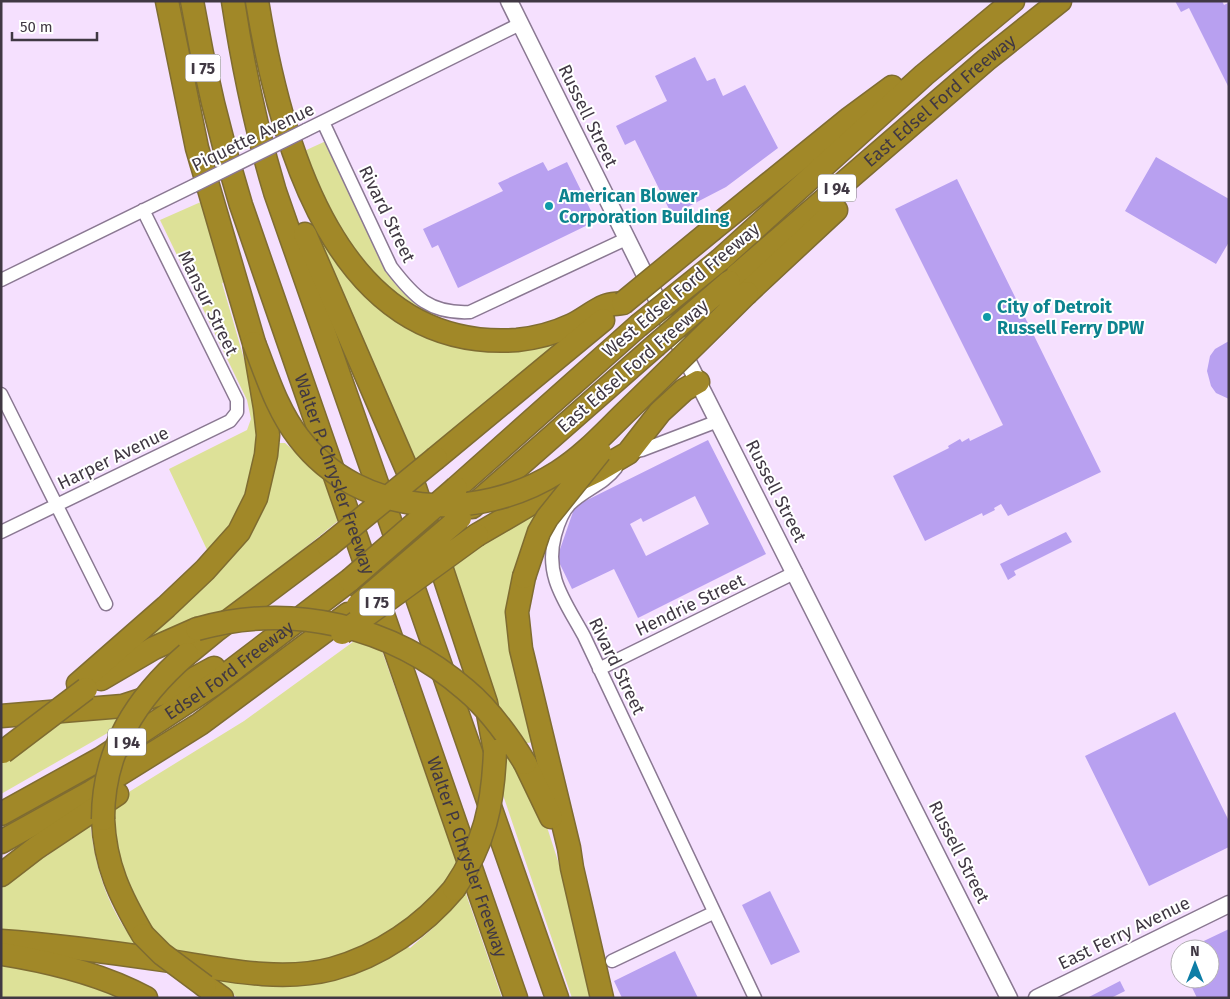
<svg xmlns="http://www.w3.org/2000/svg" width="1230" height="999" font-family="'Fira Sans',sans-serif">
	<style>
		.green { fill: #dde198 }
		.building { fill: #b8a0f0; fill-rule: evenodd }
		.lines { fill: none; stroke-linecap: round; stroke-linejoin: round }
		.minor-casing { stroke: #8a7892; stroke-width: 15 }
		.tertiary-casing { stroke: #8a7892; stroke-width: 19 }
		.motorway-casing { stroke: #7f6c31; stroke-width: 25 }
		.minor { stroke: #fff; stroke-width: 12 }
		.tertiary { stroke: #fff; stroke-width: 16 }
		.motorway { stroke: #a18828; stroke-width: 22 }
		.minor-bridge-casing { stroke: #8a7892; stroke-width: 15; stroke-linecap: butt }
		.motorway-bridge-casing { stroke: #7f6c31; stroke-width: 25; stroke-linecap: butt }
		.minor-bridge { stroke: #fff; stroke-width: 12 }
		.motorway-bridge { stroke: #a18828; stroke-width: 22 }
		.culture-dot { fill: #0f9aa8; stroke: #fff; stroke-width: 2 }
		.labels { text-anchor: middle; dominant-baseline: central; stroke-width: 4; stroke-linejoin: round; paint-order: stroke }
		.shield { fill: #fff; stroke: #79747b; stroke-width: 1 }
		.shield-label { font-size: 16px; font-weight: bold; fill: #403843 }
		.street-label { font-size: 18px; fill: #403843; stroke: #fff }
		.culture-label { font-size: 18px; font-weight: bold; fill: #0d838f; stroke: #fff; text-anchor: start }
	</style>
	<rect width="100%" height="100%" fill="#f5e0fe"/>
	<path class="green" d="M326,141L395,284L431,315L413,306L375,277L339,229L302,152Z
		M203,201L226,281L222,283L256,400L260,441L245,499L237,517L208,552L169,469L247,430L251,419L247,400L160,220Z
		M313,214L395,318L561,341L412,464L308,215Z
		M277,443H285L323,477L338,521L226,612L177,625L127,649L217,569Z
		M540,505L520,565L534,742L520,744L559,864L591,998H572L503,795V782L448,567Z
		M357,639L381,648L458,866L407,925L348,961L292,970L176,957L151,934L114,855L111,803L244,721Z
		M146,711L1,794V764L63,717Z
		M90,822C95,870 109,913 141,950L1,936V888L38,858L47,856Z
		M465,891L502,998H238L210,977L364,969L382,961L406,946L410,948L432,929Z
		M1,965L56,973L125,998H1Z"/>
	<path class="building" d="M1175,1H1222L1224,5L1228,3L1229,88L1189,8L1181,12Z
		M695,57L707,81L715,78L723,96L745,85L778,148L726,187L672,215L635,140L625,145L616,126L667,101L655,76Z
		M1156,157L1229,199V242L1216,264L1125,211Z
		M543,162L548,171L567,162L596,221L458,288L438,245L432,248L423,229L503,191L498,183Z
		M957,179L1101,472L1008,516L1001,504L994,508L995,510L983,516L982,513L925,541L893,476L949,448L948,446L960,439L962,442L969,438L970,441L1003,425L895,209Z
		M1229,341V399L1216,393L1211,386L1207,371L1210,356L1215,349Z
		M708,440L766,554L638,618L614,569L572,589L557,558L575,506ZM695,496L709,524L646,556L630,524L641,518L643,522Z
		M1066,532L1072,542L1014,571L1016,575L1008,580L1000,564Z
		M1175,712L1229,821V847L1149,886L1085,756Z
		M770,891L800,952L771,965L742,905Z
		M1229,929V998H1197L1188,979H1210V949H1187Z
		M675,951L698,998H622L614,981Z
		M1120,981L1125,991L1111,998H1087Z"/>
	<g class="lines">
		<g class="minor-casing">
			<path id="minor" d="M323,122L391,267C414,297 430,314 470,312L626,239
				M306,130L520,24
				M1,280L193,186
				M1,394L106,604
				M629,453L642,450L718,421
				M616,468C604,484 584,490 570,504C562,512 558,524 555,535C544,576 565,601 584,636L755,998
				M1,532L230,421L237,412V400L143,210
				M599,669L796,572
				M612,961L713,913"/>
		</g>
		<g class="tertiary-casing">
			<path id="tertiary" d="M509,1L698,382L1009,998
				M1037,998L1229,904"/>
		</g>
		<g class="motorway-casing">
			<g id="motorway">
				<path id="s1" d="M192,1C204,71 220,137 241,205L516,998"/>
				<path d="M233,1C243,66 256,129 275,192L557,998"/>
				<path d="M257,1C280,142 336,353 517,340C536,338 555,333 572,325C583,320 593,311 605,306C610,304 617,304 623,303"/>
				<path d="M713,229L850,118L892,87"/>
				<path d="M305,234L415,488L486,703L495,751"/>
				<path d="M720,260L924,75L1013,1"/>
				<path id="s2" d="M729,282L986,60L1060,1"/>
				<path d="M747,293L836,210"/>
				<path d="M436,458L603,320"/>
				<path d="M456,488L638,326"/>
				<path d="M472,507L655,346"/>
				<path d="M477,535L537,500L599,470L628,453L660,412L684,390L698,382"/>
				<path d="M524,577L517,612L521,649L569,848L572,868L602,998"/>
				<path d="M187,654L215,631L328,546"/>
				<path d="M101,679L154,648L197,629"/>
				<path d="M78,684L166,607L205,570L239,532L256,498L266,455L268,435L265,408L254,343L197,148L167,1"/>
				<path d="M1,716L123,706L175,689L214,668"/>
				<path d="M525,763L551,817"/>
				<path id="s3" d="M1,814L102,758L214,684L350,580"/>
				<path d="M103,819C105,865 120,896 143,935"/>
				<path d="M1,842L91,792L200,724L348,614"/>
				<path d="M1,875L36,848L117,794"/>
				<path d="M1,941C56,945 109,952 163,960C217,968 279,983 332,969C380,956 423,926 454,889"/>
				<path d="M2,954C52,962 102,974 146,998"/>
				<path d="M205,986L222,998"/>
			</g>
		</g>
		<use href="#minor" class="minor"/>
		<use href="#tertiary" class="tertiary"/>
		<use href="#motorway" class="motorway"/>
		<g class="minor-bridge-casing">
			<path id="minor-bridge" d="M193,186L306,130"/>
		</g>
		<g class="motorway-bridge-casing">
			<path id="motorway-bridge" d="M623,303L713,229
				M638,326L720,260
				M254,343C267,376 277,410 299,438C360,518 478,523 558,472C585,455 606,431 629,409C668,371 708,332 747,293
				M655,346L729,282
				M328,546L436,458
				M524,577L539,532L547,518L600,452
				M350,580L456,488
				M358,605L460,518
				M197,629C292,602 392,626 466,690C490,710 509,737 525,763
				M342,633L477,535
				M3,752L86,689
				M103,819C103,750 136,698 187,654
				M454,889C485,843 493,805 495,751
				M143,935L162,954L205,986"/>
		</g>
		<use href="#minor-bridge" class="minor-bridge"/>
		<use href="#motorway-bridge" class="motorway-bridge"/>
	</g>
	<g class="culture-dot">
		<circle cx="549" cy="206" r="5"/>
		<circle cx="987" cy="317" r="5"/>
	</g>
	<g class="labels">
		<g class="shield">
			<rect x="185.5" y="54.5" width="35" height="27" rx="4"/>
			<rect x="818" y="174.5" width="38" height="27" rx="4"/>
			<rect x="359.5" y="588.5" width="35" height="27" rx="4"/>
			<rect x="108" y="728.5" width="38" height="27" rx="4"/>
		</g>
		<g class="shield-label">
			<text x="203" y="68">I 75</text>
			<text x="837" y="188">I 94</text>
			<text x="377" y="602">I 75</text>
			<text x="127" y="742">I 94</text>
		</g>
		<g class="street-label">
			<text stroke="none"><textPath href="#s2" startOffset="278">East Edsel Ford Freeway</textPath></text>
			<text transform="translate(588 116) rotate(64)">Russell Street</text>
			<text transform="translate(253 137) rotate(-26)">Piquette Avenue</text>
			<text transform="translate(387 214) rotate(64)">Rivard Street</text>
			<text transform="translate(681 290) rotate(-40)">West Edsel Ford Freeway</text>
			<text transform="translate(208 303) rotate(64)">Mansur Street</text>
			<text transform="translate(633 366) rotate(-41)">East Edsel Ford Freeway</text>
			<text transform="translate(113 458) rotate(-26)">Harper Avenue</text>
			<text stroke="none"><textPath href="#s1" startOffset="495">Walter P. Chrysler Freeway</textPath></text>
			<text transform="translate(776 491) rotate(63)">Russell Street</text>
			<text transform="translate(690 605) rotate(-26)">Hendrie Street</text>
			<text transform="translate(617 666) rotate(64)">Rivard Street</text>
			<text stroke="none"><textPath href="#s3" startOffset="270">Edsel Ford Freeway</textPath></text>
			<text transform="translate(959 852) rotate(63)">Russell Street</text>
			<text stroke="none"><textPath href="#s1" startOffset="900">Walter P. Chrysler Freeway</textPath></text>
			<text transform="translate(1124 933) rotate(-26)">East Ferry Avenue</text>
		</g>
		<g class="culture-label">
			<text x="559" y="196">American Blower<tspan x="559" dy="21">Corporation Building</tspan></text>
			<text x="997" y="307">City of Detroit<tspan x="997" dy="21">Russell Ferry DPW</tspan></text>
		</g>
	</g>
	<rect width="1230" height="999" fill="none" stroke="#403843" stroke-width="5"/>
	<g transform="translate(1195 964)"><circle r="24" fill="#ffffff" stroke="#b3afb4"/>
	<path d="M0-4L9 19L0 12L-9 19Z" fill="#0d7da6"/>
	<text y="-8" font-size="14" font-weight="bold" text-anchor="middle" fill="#403843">N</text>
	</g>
	<path d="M12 32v8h85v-8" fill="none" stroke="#403843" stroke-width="2.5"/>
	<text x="20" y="32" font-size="15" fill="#403843" stroke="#ffffff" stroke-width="4" paint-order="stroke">50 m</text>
</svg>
